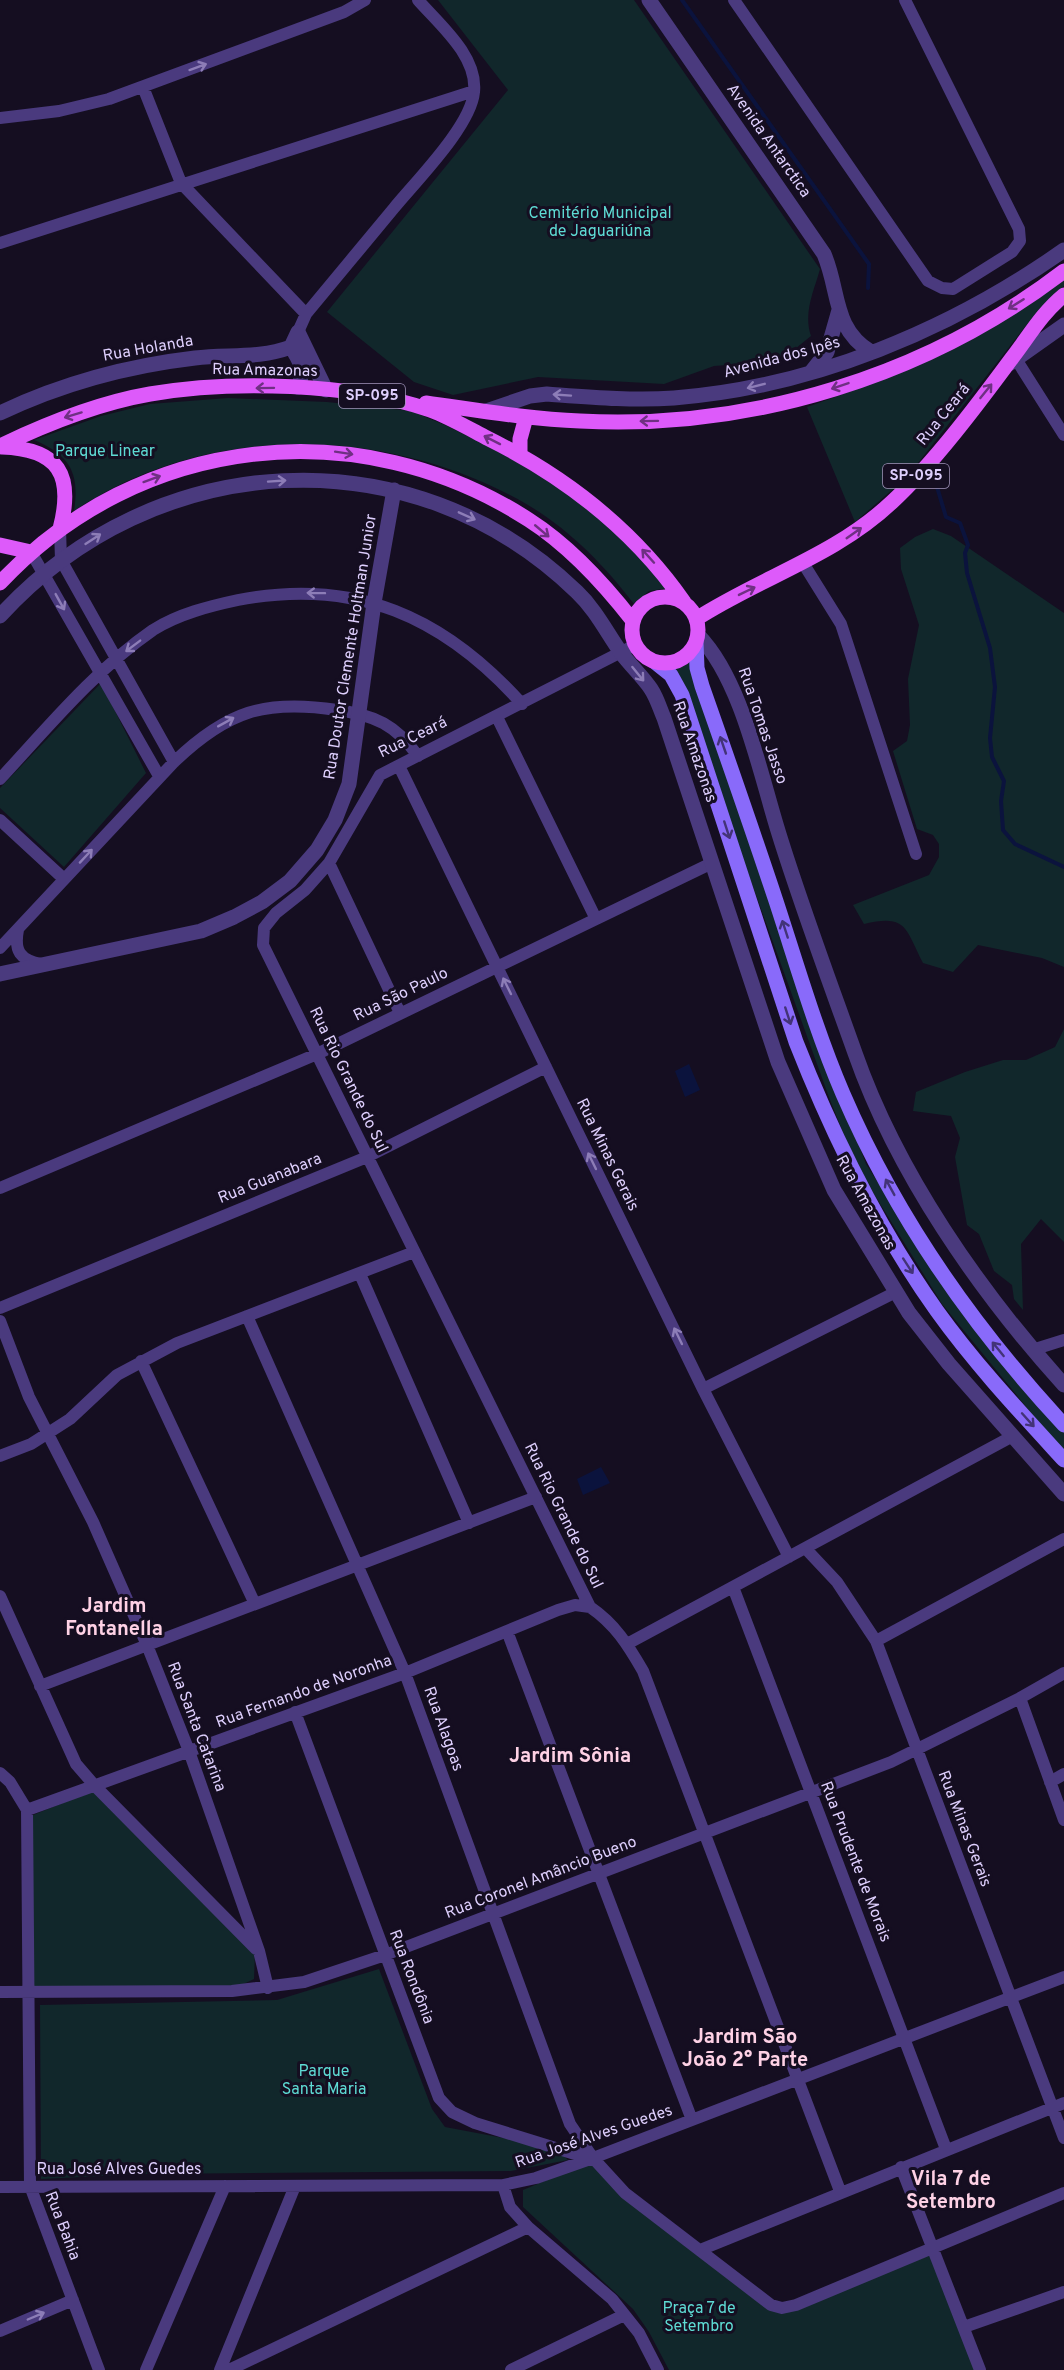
<svg xmlns="http://www.w3.org/2000/svg" width="1064" height="2370" font-family="Overpass,sans-serif">
	<style>
		.green { fill: #11272b }
		.water { fill: #0b133d }
		.lines { fill: none; stroke-linecap: round; stroke-linejoin: round }
		.stream { stroke: #0b133d; stroke-width: 4 }
		.minor { stroke: #4a3a7e; stroke-width: 12 }
		.tertiary { stroke: #4a3a7e; stroke-width: 15 }
		.secondary { stroke: #896afa; stroke-width: 15 }
		.primary { stroke: #dd5afa; stroke-width: 15 }
		.oneway { stroke: #8d7db7 }
		.oneway2 { stroke: #6f3083 }
		.oneway3 { stroke: #433378 }
		.labels { text-anchor: middle; dominant-baseline: central; stroke-width: 6; stroke-linejoin: round; paint-order: stroke }
		.shield { fill: #150e21; stroke: #a295bb; stroke-width: 1.5 }
		.shield-label { font-size: 15px; font-weight: bold; fill: #decffd }
		.street-label { font-size: 16px; fill: #decffd; stroke: #150e21 }
		.park-label { font-size: 16px; fill: #5edbd4; stroke: #150e21 }
		.quarter-label { font-size: 20px; font-weight: bold; fill: #fed1e5; stroke: #150e21 }
	</style>
	<rect width="100%" height="100%" fill="#150e21"/>
	<path class="green" d="M438,0H634L820,269C814,291 803,313 811,336L780,361L714,366L664,384L538,377L453,395L414,382L327,312L508,90Z
		M1064,280V286L1039,309L907,477L855,522L807,407C901,374 983,339 1064,280Z
		M228,398L327,402L411,411L445,425L502,453L566,492L616,530L669,588L649,591L634,604C605,566 570,530 528,505C390,425 208,421 74,511C80,473 70,455 34,440L101,416L150,404Z
		M933,529L951,536L1064,613V967L1042,958L978,945L953,972L923,963C905,928 907,914 864,924L853,905L929,875L939,857V844L933,835L917,829L893,751L907,741L910,725L908,679L919,625L901,569L900,548L915,537Z
		M693,655L780,932L866,1164L949,1292L1064,1429V1453L942,1304L856,1165L830,1100L674,668Z
		M101,683L146,773L64,867L0,808V788Z
		M1064,1029V1242L1041,1219L1021,1244L1023,1310L1014,1299L1012,1285L994,1271L979,1234L967,1225L955,1157L960,1138L951,1116L913,1111L916,1092L965,1072L1003,1060H1026L1055,1047Z
		M95,1790L255,1952L254,1979L231,1990L33,1987V1815Z
		M379,1969L432,2109L445,2127L556,2148L568,2160L511,2171L144,2174L41,2179L40,2005L277,2000Z
		M592,2161L783,2310L933,2254L979,2370H669L649,2332L633,2309L523,2207V2190Z"/>
	<path class="water" d="M689,1064L700,1090L685,1097L675,1071Z
		M601,1467L610,1483L583,1495L577,1479Z"/>
	<g class="lines">
		<path class="stream" d="M682,0L869,264L868,288
			M934,477L946,517L960,523L968,545L965,553L967,573L990,648L995,687L990,738L992,757L1004,781L1001,801L1003,830L1015,844L1064,867"/>
		<path class="minor" d="M734,0L928,281L942,288L953,289L1012,252L1020,241L1019,229L905,0
			M143,87L181,183L306,314
			M0,118L59,111L109,99L344,12L365,0
			M0,243L474,91
			M298,332L306,314C335,279 365,243 394,208C416,181 471,126 474,92C478,56 439,24 418,0
			M1014,356L1064,435
			M60,529L61,560L174,762
			M31,552L159,776
			M803,563L841,624L916,854
			M635,645L380,775L329,863L305,890L276,913L264,928L263,945L590,1607C615,1624 628,1645 643,1671L840,2191
			M497,717L596,919
			M399,766L703,1389L789,1557
			M0,779C49,726 94,671 153,630C178,614 210,606 238,600C356,577 444,617 522,704
			M0,820L64,879
			M329,863L400,1013
			M18,930C14,951 20,960 41,964
			M0,948L174,762C227,711 265,699 337,710C375,715 396,725 418,756
			M0,1188L317,1054L712,863
			M360,1274L469,1523
			M0,1308L367,1157L546,1067
			M247,1316L405,1673L570,2124L593,2158L625,2193L771,2305L782,2308L796,2305L1064,2193
			M0,1321L29,1397L93,1522L147,1645L189,1751L259,1951L268,1988
			M1032,1350L1064,1340
			M141,1361L255,1604
			M703,1389L896,1292
			M0,1456L31,1444L70,1419L117,1375L177,1343L414,1252
			M806,1549L837,1582L876,1641L1064,2138
			M733,1587L946,2149
			M0,1596L76,1764L95,1786L256,1949
			M507,1631L692,2120
			M876,1641L1064,1539
			M627,1644L1011,1437
			M40,1686L536,1497
			M1020,1698L1064,1820
			M295,1712L439,2098L452,2112L475,2123L591,2159
			M0,1773L10,1782L27,1810L30,2186L99,2370
			M1050,1782L1064,1774
			M27,1810L405,1673L558,1610L575,1605L590,1607
			M0,1992L232,1991L304,1982L385,1955L891,1762L1020,1698L1064,1673
			M901,2167L980,2370
			M503,2185L510,2207L528,2227L612,2299L639,2333L658,2370
			M0,2187L503,2185L536,2178L593,2158L1064,1977
			M700,2250L1064,2103
			M964,2327L1064,2292
			M0,2331L73,2300
			M146,2370L225,2186
			M220,2370L295,2186
			M229,2370L528,2227
			M511,2370L624,2315"/>
		<path class="tertiary" d="M649,0L824,254C840,291 832,328 871,352
			M298,332L326,390
			M291,347C301,362 305,370 298,387
			M1009,364L1064,325
			M812,371L827,352L839,310
			M486,411L530,396L547,394C588,397 632,401 674,398C814,387 950,330 1064,250
			M0,413C63,383 126,366 195,358C229,354 258,359 291,347L298,332
			M0,616C153,448 411,431 577,592C596,610 607,633 622,654C631,666 643,677 651,689C657,698 660,709 664,718L778,1062L834,1190L909,1313L949,1364L1064,1494
			M698,635C742,680 760,774 779,834C802,908 829,980 855,1053C897,1173 979,1291 1064,1385
			M0,974L201,931L234,917L262,902L290,881L317,850L335,820L349,784L374,603L394,490"/>
		<path class="secondary" d="M696,642L697,668L702,686C727,757 752,829 776,901C797,965 816,1031 843,1094C896,1217 973,1327 1064,1425
			M656,663L671,675L682,695L796,1042C833,1136 878,1228 937,1311C975,1364 1020,1412 1064,1460"/>
		<path class="primary" d="M426,403C477,410 528,419 580,421C752,430 927,376 1064,271
			M0,446C48,423 98,403 150,394C231,380 352,383 430,410C449,417 468,428 487,438C566,477 633,529 684,602
			M2,447C59,449 74,475 60,529
			M520,455V439L526,417
			M0,545L31,552
			M0,583C139,434 359,410 529,520C568,545 605,585 633,621
			M632 630a33 33 0 1 1 66 0a33 33 0 1 1-66 0Z
			M696,619C761,577 835,556 892,502C933,464 978,404 1012,358C1029,336 1042,313 1064,295"/>
	</g>
	<defs><path id="oneway-shaft" d="M-6 0H5M1.5-3L5.5 0L1.5 3" fill="none" stroke-width="1.6" stroke-linecap="round" stroke-linejoin="round" transform="scale(1.5)"/></defs>
	<g class="oneway">
		<use href="#oneway-shaft" transform="translate(198 67) rotate(-20)"/>
		<use href="#oneway-shaft" transform="translate(756 386) rotate(166)"/>
		<use href="#oneway-shaft" transform="translate(562 395) rotate(-176)"/>
		<use href="#oneway-shaft" transform="translate(277 481) rotate(-4)"/>
		<use href="#oneway-shaft" transform="translate(467 516) rotate(24)"/>
		<use href="#oneway-shaft" transform="translate(93 539) rotate(-33)"/>
		<use href="#oneway-shaft" transform="translate(316 593) rotate(-179)"/>
		<use href="#oneway-shaft" transform="translate(60 602) rotate(61)"/>
		<use href="#oneway-shaft" transform="translate(133 646) rotate(143)"/>
		<use href="#oneway-shaft" transform="translate(638 674) rotate(51)"/>
		<use href="#oneway-shaft" transform="translate(226 722) rotate(-29)"/>
		<use href="#oneway-shaft" transform="translate(86 856) rotate(-47)"/>
		<use href="#oneway-shaft" transform="translate(507 986) rotate(-116)"/>
		<use href="#oneway-shaft" transform="translate(592 1161) rotate(-116)"/>
		<use href="#oneway-shaft" transform="translate(678 1336) rotate(-116)"/>
		<use href="#oneway-shaft" transform="translate(36 2316) rotate(-23)"/>
	</g>
	<g class="oneway2">
		<use href="#oneway-shaft" transform="translate(1016 304) rotate(148)"/>
		<use href="#oneway-shaft" transform="translate(840 386) rotate(161)"/>
		<use href="#oneway-shaft" transform="translate(265 388) rotate(179)"/>
		<use href="#oneway-shaft" transform="translate(986 391) rotate(-51)"/>
		<use href="#oneway-shaft" transform="translate(73 415) rotate(163)"/>
		<use href="#oneway-shaft" transform="translate(649 421) rotate(179)"/>
		<use href="#oneway-shaft" transform="translate(492 440) rotate(-153)"/>
		<use href="#oneway-shaft" transform="translate(344 453) rotate(9)"/>
		<use href="#oneway-shaft" transform="translate(152 479) rotate(-20)"/>
		<use href="#oneway-shaft" transform="translate(542 531) rotate(40)"/>
		<use href="#oneway-shaft" transform="translate(854 533) rotate(-35)"/>
		<use href="#oneway-shaft" transform="translate(648 556) rotate(-132)"/>
		<use href="#oneway-shaft" transform="translate(747 591) rotate(-26)"/>
	</g>
	<g class="oneway3">
		<use href="#oneway-shaft" transform="translate(723 745) rotate(-109)"/>
		<use href="#oneway-shaft" transform="translate(727 830) rotate(72)"/>
		<use href="#oneway-shaft" transform="translate(785 929) rotate(-108)"/>
		<use href="#oneway-shaft" transform="translate(788 1016) rotate(72)"/>
		<use href="#oneway-shaft" transform="translate(890 1187) rotate(-119)"/>
		<use href="#oneway-shaft" transform="translate(908 1266) rotate(57)"/>
		<use href="#oneway-shaft" transform="translate(998 1349) rotate(-129)"/>
		<use href="#oneway-shaft" transform="translate(1028 1420) rotate(48)"/>
	</g>
	<g class="labels">
		<g class="shield">
			<rect x="339" y="384" width="66" height="24" rx="4.5"/>
			<rect x="883" y="464" width="66" height="24" rx="4.5"/>
		</g>
		<g class="shield-label">
			<text x="372" y="396">SP-095</text>
			<text x="916" y="476">SP-095</text>
		</g>
		<g class="street-label">
			<text transform="translate(768 141) rotate(55)">Avenida Antarctica</text>
			<text transform="translate(148 349) rotate(-10)">Rua Holanda</text>
			<text transform="translate(782 358) rotate(-15)">Avenida dos Ipês</text>
			<text transform="translate(265 371) rotate(1)">Rua Amazonas</text>
			<text transform="translate(944 415) rotate(-51)">Rua Ceará</text>
			<text transform="translate(351 647) rotate(-81)">Rua Doutor Clemente Holtman Junior</text>
			<text transform="translate(762 726) rotate(71)">Rua Tomas Jasso</text>
			<text transform="translate(413 738) rotate(-26)">Rua Ceará</text>
			<text transform="translate(694 752) rotate(71)">Rua Amazonas</text>
			<text transform="translate(401 995) rotate(-26)">Rua São Paulo</text>
			<text transform="translate(348 1080) rotate(64)">Rua Rio Grande do Sul</text>
			<text transform="translate(607 1155) rotate(64)">Rua Minas Gerais</text>
			<text transform="translate(270 1179) rotate(-22)">Rua Guanabara</text>
			<text transform="translate(865 1203) rotate(61)">Rua Amazonas</text>
			<text transform="translate(563 1516) rotate(64)">Rua Rio Grande do Sul</text>
			<text transform="translate(304 1692) rotate(-20)">Rua Fernando de Noronha</text>
			<text transform="translate(196 1727) rotate(69)">Rua Santa Catarina</text>
			<text transform="translate(443 1729) rotate(70)">Rua Alagoas</text>
			<text transform="translate(964 1829) rotate(69)">Rua Minas Gerais</text>
			<text transform="translate(855 1862) rotate(69)">Rua Prudente de Morais</text>
			<text transform="translate(541 1878) rotate(-21)">Rua Coronel Amâncio Bueno</text>
			<text transform="translate(411 1977) rotate(69)">Rua Rondônia</text>
			<text transform="translate(594 2137) rotate(-19)">Rua José Alves Guedes</text>
			<text x="119" y="2170">Rua José Alves Guedes</text>
			<text transform="translate(62 2226) rotate(69)">Rua Bahia</text>
		</g>
		<g class="park-label">
			<text x="600" y="214">Cemitério Municipal<tspan x="600" dy="18">de Jaguariúna</tspan></text>
			<text x="105" y="452">Parque Linear</text>
			<text x="324" y="2072">Parque<tspan x="324" dy="18">Santa Maria</tspan></text>
			<text x="699" y="2309">Praça 7 de<tspan x="699" dy="18">Setembro</tspan></text>
		</g>
		<g class="quarter-label">
			<text x="114" y="1607">Jardim<tspan x="114" dy="23">Fontanella</tspan></text>
			<text x="570" y="1757">Jardim Sônia</text>
			<text x="745" y="2038">Jardim São<tspan x="745" dy="23">João 2° Parte</tspan></text>
			<text x="951" y="2180">Vila 7 de<tspan x="951" dy="23">Setembro</tspan></text>
		</g>
	</g>
</svg>
